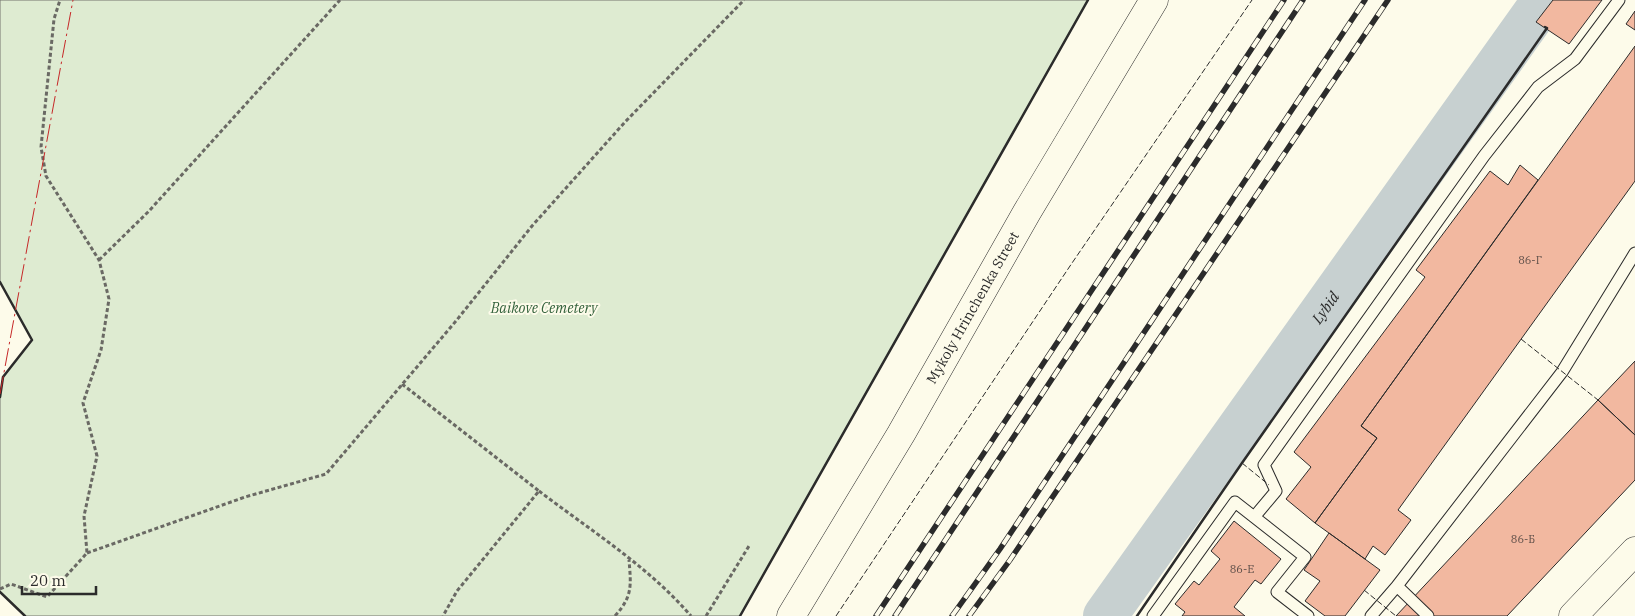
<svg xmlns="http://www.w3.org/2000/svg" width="1635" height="616" font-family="'IBM Plex Serif',serif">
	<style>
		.green { fill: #deebd1; stroke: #74746e }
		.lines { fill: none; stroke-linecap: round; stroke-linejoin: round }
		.river { stroke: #c7d0d0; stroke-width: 44 }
		.building { fill: #f2b8a0; stroke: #2b2b2b }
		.lane-casing { stroke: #2b2b2b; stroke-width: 13 }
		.secondary-casing { stroke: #2b2b2b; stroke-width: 29 }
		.path { stroke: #6a6964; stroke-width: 3; stroke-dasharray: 4 2.5; stroke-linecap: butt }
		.lane { stroke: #fdfbea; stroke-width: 11 }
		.secondary { stroke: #fdfbea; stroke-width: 28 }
		.rail-casing { stroke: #2b2b2b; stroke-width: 5.5 }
		.rail { stroke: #fdfbea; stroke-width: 4; stroke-dasharray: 11; stroke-linecap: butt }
		.fence { stroke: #2b2b2b; stroke-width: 1; stroke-dasharray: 6 2.5; stroke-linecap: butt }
		.wall { stroke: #2b2b2b; stroke-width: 2.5 }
		.power { stroke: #c62828; stroke-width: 1; stroke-dasharray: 18 4 2.5 4; stroke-linecap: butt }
		.labels { text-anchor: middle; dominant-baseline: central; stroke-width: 4; stroke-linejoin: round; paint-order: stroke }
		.number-label { font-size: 11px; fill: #5d4e48 }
		.park-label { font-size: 14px; font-style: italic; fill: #34623c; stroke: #fdfbea }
		.street-label { font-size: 14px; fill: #2b2b2b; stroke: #fdfbea }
		.water-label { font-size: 15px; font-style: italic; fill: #2b2b2b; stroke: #fdfbea }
	</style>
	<rect width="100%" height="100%" fill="#fdfbea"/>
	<path class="green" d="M0,0H1088L740,616H25L0,592V397L3,377L32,340L0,282Z"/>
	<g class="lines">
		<path class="river" id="s1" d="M1105,616L1544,0"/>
	</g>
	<path class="building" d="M1553,0H1602L1569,44L1536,22Z
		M1635,11V30L1626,24Z
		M1635,46V181L1398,510L1411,520L1385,555L1373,546L1365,559L1315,523L1377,438L1361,426Z
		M1520,165L1538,180L1361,426L1377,438L1315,523L1286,499L1311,467L1294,452L1425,277L1416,270L1490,171L1508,185Z
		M1635,361V435L1598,400Z
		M1598,400L1635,435V480L1507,616H1396Z
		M1234,521L1281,559L1261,584L1255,580L1234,607L1245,616H1182L1185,612L1175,604L1194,581L1199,585L1220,559L1211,551Z
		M1329,533L1380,570L1345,616H1325L1305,601L1320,581L1304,570Z"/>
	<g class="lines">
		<g class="lane-casing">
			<path id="lane" d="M1255,516L1276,491L1264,465L1484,156L1538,87L1575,59L1619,0
				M1397,586L1428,616
				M1153,616L1235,502L1305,557L1277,592L1308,616
				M1371,616L1397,586L1562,372L1635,253"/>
		</g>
		<g class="secondary-casing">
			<g id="secondary">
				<path id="s2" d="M791,616L901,434L1027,212L1154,0"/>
				<path d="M1573,616L1635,551"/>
			</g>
		</g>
		<path class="path" d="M99,260L149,211L340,0
			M402,384L539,491L457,591L443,616
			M539,491C590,530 649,567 691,616
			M87,553L245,497L326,474L456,321L532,226L625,122L744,0
			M0,589L11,584L47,597L87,553L84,516L97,456L83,403L101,350L109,299L99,260L46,176L41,147L54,19L60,0
			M615,616C633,596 631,585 629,560
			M706,616L749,546"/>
		<use href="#lane" class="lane"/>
		<use href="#secondary" class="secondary"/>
		<g class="rail-casing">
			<path id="rail" d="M876,616L1284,0
				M895,616L1303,0
				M952,616L1000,549L1365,0
				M969,616L1010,560L1388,0"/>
		</g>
		<use href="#rail" class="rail"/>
		<path class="fence" d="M1521,339L1598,400
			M1242,463L1269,485
			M1364,590L1396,616
			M836,616L1070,266L1252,0"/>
		<path class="wall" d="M0,282L32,340L3,377L0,397
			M0,592L25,616
			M740,616L1088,0
			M1137,616L1242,463L1547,28L1545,27"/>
		<path class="power" d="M0,394L73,0"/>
	</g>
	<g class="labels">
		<g class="number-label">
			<text x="1530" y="260">86-Г</text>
			<text x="1523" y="539">86-Б</text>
			<text x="1242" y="569">86-Е</text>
		</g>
		<g class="park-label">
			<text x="544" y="308">Baikove Cemetery</text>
		</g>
		<g class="street-label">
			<text stroke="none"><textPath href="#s2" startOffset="358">Mykoly Hrinchenka Street</textPath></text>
		</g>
		<g class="water-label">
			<text stroke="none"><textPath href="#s1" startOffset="379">Lybid</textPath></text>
		</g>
	</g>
	<path d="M22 586v8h74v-8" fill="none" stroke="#2b2b2b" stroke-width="2.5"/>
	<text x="30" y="586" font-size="15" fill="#2b2b2b" stroke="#fdfbea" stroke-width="4" paint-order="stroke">20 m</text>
</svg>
